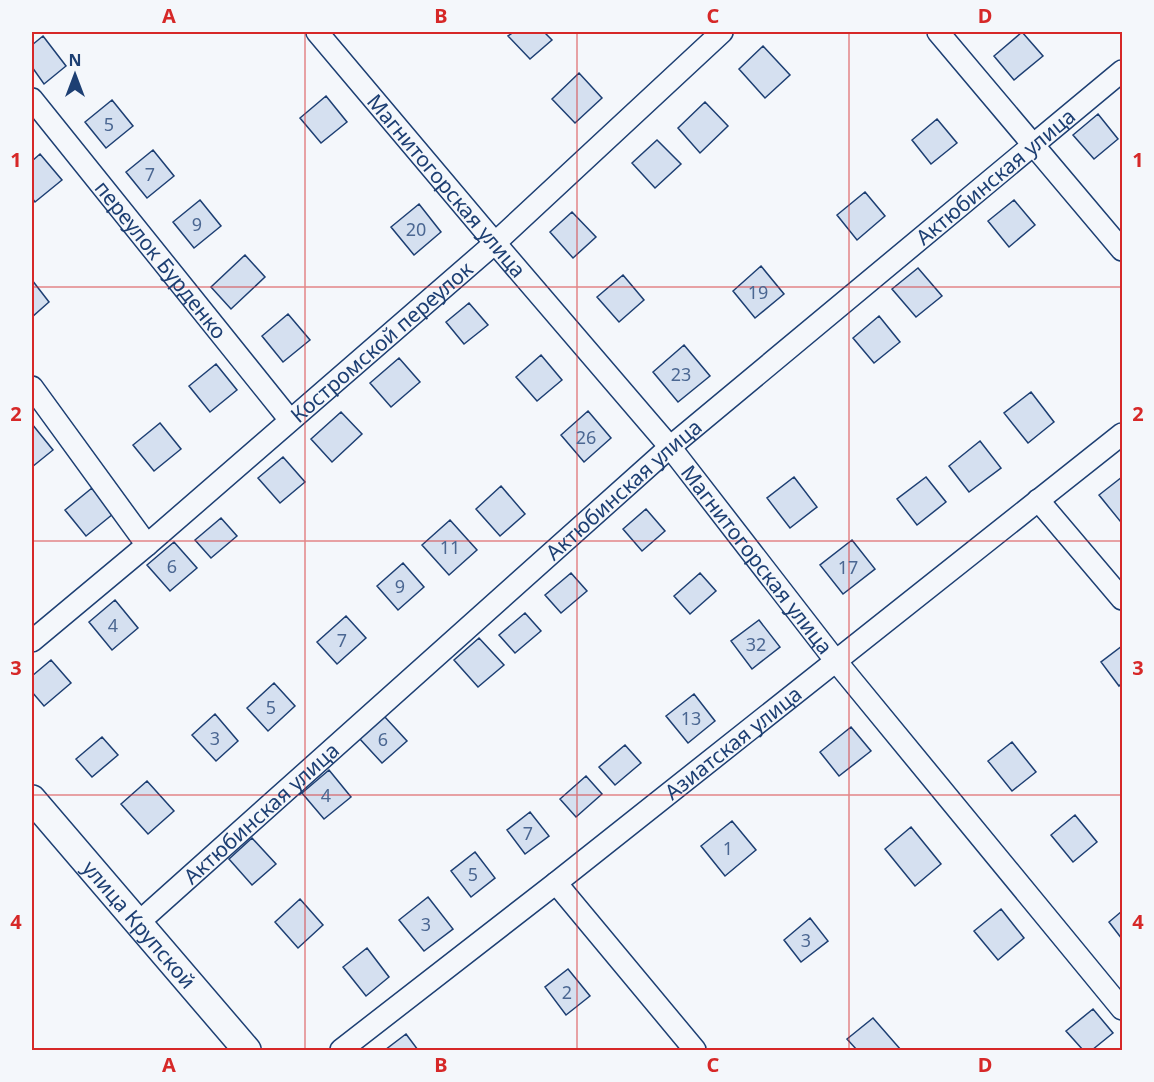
<svg xmlns="http://www.w3.org/2000/svg" width="1154" height="1082" font-family="'Noto Sans',sans-serif">
	<style>
		.building { fill: #d5e0f0; stroke: #1d3f73; stroke-width: 1.5 }
		.lines { fill: none; stroke-linecap: round; stroke-linejoin: round }
		.minor-casing { stroke: #1d3f73; stroke-width: 24 }
		.tertiary-casing { stroke: #1d3f73; stroke-width: 30 }
		.minor { stroke: #f4f7fb; stroke-width: 21 }
		.tertiary { stroke: #f4f7fb; stroke-width: 27 }
		.grid { fill: none; stroke: #d62828; stroke-width: 1.5; stroke-opacity: 0.55 }
		.labels { text-anchor: middle; dominant-baseline: central; stroke-width: 4.5; stroke-linejoin: round; paint-order: stroke }
		.number-label { font-size: 18px; fill: #4b6792 }
		.street-label { font-size: 21px; fill: #1d3f73; stroke: #f4f7fb }
		.neatline { fill: none; stroke: #d62828; stroke-width: 2 }
		.grid-label { font-size: 20px; text-anchor: middle; font-weight: bold; fill: #d62828 }
	</style>
	<rect width="100%" height="100%" fill="#f4f7fb"/>
	<path class="building" d="M514,32H544L552,40L530,59L508,36Z
		M1022,32L1043,56L1014,80L994,56Z
		M43,36L66,66L44,84L32,67V45Z
		M763,46L790,75L765,98L739,69Z
		M579,73L602,98L575,123L552,99Z
		M326,96L347,122L321,143L300,118Z
		M112,100L133,126L106,148L85,122Z
		M705,102L728,126L700,153L678,128Z
		M1098,114L1118,139L1094,159L1073,135Z
		M937,119L957,143L931,164L912,140Z
		M657,140L681,164L655,188L632,163Z
		M153,150L174,176L147,198L126,172Z
		M40,154L62,180L35,202L32,198V161Z
		M865,192L885,216L857,240L837,215Z
		M200,200L221,226L194,248L173,222Z
		M1014,200L1035,225L1009,247L988,221Z
		M419,204L441,232L414,255L391,227Z
		M572,212L596,237L573,258L550,232Z
		M245,255L265,277L231,309L211,287Z
		M761,266L784,294L755,318L733,291Z
		M918,268L942,296L916,317L892,289Z
		M623,275L644,300L619,322L597,297Z
		M32,280L49,302L32,317Z
		M469,303L488,325L464,344L446,322Z
		M288,314L310,340L283,362L262,336Z
		M879,316L900,342L874,363L853,338Z
		M684,345L710,376L678,402L653,372Z
		M541,355L562,380L537,401L516,377Z
		M399,358L420,382L391,407L370,383Z
		M216,364L237,390L210,412L189,386Z
		M1031,392L1054,422L1028,443L1004,413Z
		M588,411L611,438L584,462L561,435Z
		M341,412L362,434L332,462L311,439Z
		M160,423L181,449L154,471L133,445Z
		M32,424L53,450L32,467Z
		M980,441L1001,468L969,492L949,466Z
		M283,457L305,482L280,503L258,478Z
		M794,477L817,507L790,528L767,498Z
		M926,477L946,502L917,525L897,499Z
		M1122,477V519L1120,521L1099,495Z
		M501,486L525,514L500,536L476,509Z
		M92,488L113,514L86,536L65,510Z
		M646,509L665,531L642,551L623,529Z
		M221,518L237,536L211,558L195,540Z
		M450,520L477,550L449,575L422,545Z
		M852,540L875,569L843,594L820,565Z
		M174,542L197,568L170,591L147,565Z
		M403,563L424,587L398,610L377,586Z
		M571,573L587,591L561,613L545,595Z
		M700,573L716,591L690,614L674,596Z
		M115,600L138,628L112,650L89,622Z
		M525,613L541,631L515,653L499,635Z
		M346,616L366,638L337,664L317,642Z
		M759,620L780,647L752,669L731,641Z
		M479,638L504,665L478,687L454,660Z
		M1122,646V683L1119,686L1101,662Z
		M51,660L71,683L44,706L32,692V676Z
		M274,683L295,706L268,731L247,708Z
		M694,694L715,721L688,743L666,716Z
		M215,714L238,741L216,761L192,735Z
		M384,716L407,741L382,763L359,738Z
		M851,727L871,751L839,776L820,752Z
		M102,737L118,755L92,777L76,759Z
		M1012,742L1036,772L1012,791L988,761Z
		M625,745L641,763L615,785L599,767Z
		M329,770L351,797L324,819L302,793Z
		M586,776L602,794L576,817L560,799Z
		M147,781L174,811L148,834L121,804Z
		M530,812L549,836L525,854L507,830Z
		M1075,815L1097,842L1073,862L1051,835Z
		M732,821L756,850L725,876L701,846Z
		M911,827L941,864L915,886L885,849Z
		M252,838L276,864L252,885L229,859Z
		M475,852L495,878L471,897L451,871Z
		M428,897L453,929L424,951L399,920Z
		M300,899L323,925L298,948L275,922Z
		M1001,909L1024,938L998,960L974,931Z
		M1122,911V939L1109,922Z
		M810,918L828,941L801,962L784,940Z
		M367,948L389,977L366,996L343,967Z
		M568,969L590,996L566,1015L545,987Z
		M1093,1009L1113,1033L1092,1050H1083L1066,1031Z
		M873,1018L901,1050H857L847,1039Z
		M406,1034L418,1050H385Z"/>
	<g class="lines">
		<g class="minor-casing">
			<g id="minor">
				<path id="s1" d="M317,32L495,243L670,447L835,660L1122,1009"/>
				<path d="M938,32L1122,250"/>
				<path id="s2" d="M32,99L290,420"/>
				<path d="M32,387L147,545"/>
				<path d="M1038,500L1122,599"/>
				<path id="s3" d="M32,641L147,545L495,243L722,32"/>
				<path d="M556,883L695,1050"/>
				<path id="s4" d="M138,923L670,447L1122,71"/>
				<path id="s5" d="M341,1050L556,883L1122,434"/>
			</g>
		</g>
		<g class="tertiary-casing">
			<g id="tertiary">
				<path id="s6" d="M32,799L247,1050"/>
			</g>
		</g>
		<use href="#minor" class="minor"/>
		<use href="#tertiary" class="tertiary"/>
	</g>
	<path class="grid" d="M305,32V1050M577,32V1050M849,32V1050M32,287H1122M32,541H1122M32,795H1122"/>
	<g class="labels">
		<g class="number-label">
			<text x="109" y="124">5</text>
			<text x="150" y="174">7</text>
			<text x="197" y="224">9</text>
			<text x="416" y="229">20</text>
			<text x="758" y="292">19</text>
			<text x="681" y="374">23</text>
			<text x="586" y="437">26</text>
			<text x="450" y="547">11</text>
			<text x="172" y="566">6</text>
			<text x="848" y="567">17</text>
			<text x="400" y="586">9</text>
			<text x="113" y="625">4</text>
			<text x="342" y="640">7</text>
			<text x="756" y="644">32</text>
			<text x="271" y="707">5</text>
			<text x="691" y="718">13</text>
			<text x="215" y="738">3</text>
			<text x="383" y="739">6</text>
			<text x="326" y="795">4</text>
			<text x="528" y="833">7</text>
			<text x="728" y="848">1</text>
			<text x="473" y="874">5</text>
			<text x="426" y="924">3</text>
			<text x="806" y="940">3</text>
			<text x="567" y="992">2</text>
		</g>
		<g class="street-label">
			<text stroke="none"><textPath href="#s4" startOffset="1137">Актюбинская улица</textPath></text>
			<text stroke="none"><textPath href="#s1" startOffset="201">Магнитогорская улица</textPath></text>
			<text stroke="none"><textPath href="#s2" startOffset="206">переулок Бурденко</textPath></text>
			<text stroke="none"><textPath href="#s3" startOffset="460">Костромской переулок</textPath></text>
			<text stroke="none"><textPath href="#s4" startOffset="651">Актюбинская улица</textPath></text>
			<text stroke="none"><textPath href="#s1" startOffset="687">Магнитогорская улица</textPath></text>
			<text stroke="none"><textPath href="#s5" startOffset="498">Азиатская улица</textPath></text>
			<text stroke="none"><textPath href="#s4" startOffset="165">Актюбинская улица</textPath></text>
			<text stroke="none"><textPath href="#s6" startOffset="165">улица Крупской</textPath></text>
		</g>
	</g>
	<rect width="1154" height="1082" fill="none" stroke="#f4f7fb" stroke-width="66"/>
	<g transform="translate(75 75)" stroke="#f4f7fb" stroke-width="4.5" paint-order="stroke">
	<path d="M0-4.5L10 22L0 15L-10 22Z" fill="#1d3f73"/>
	<text y="-9" font-size="16" font-weight="bold" text-anchor="middle" fill="#1d3f73">N</text>
	</g>
	<rect x="33" y="33" width="1088" height="1016" class="neatline"/>
	<g class="grid-label">
		<text x="169" y="23">A</text>
		<text x="441" y="23">B</text>
		<text x="713" y="23">C</text>
		<text x="985" y="23">D</text>
		<text x="16" y="167">1</text>
		<text x="1138" y="167">1</text>
		<text x="16" y="421">2</text>
		<text x="1138" y="421">2</text>
		<text x="16" y="675">3</text>
		<text x="1138" y="675">3</text>
		<text x="16" y="929">4</text>
		<text x="1138" y="929">4</text>
		<text x="169" y="1072">A</text>
		<text x="441" y="1072">B</text>
		<text x="713" y="1072">C</text>
		<text x="985" y="1072">D</text>
	</g>
</svg>
